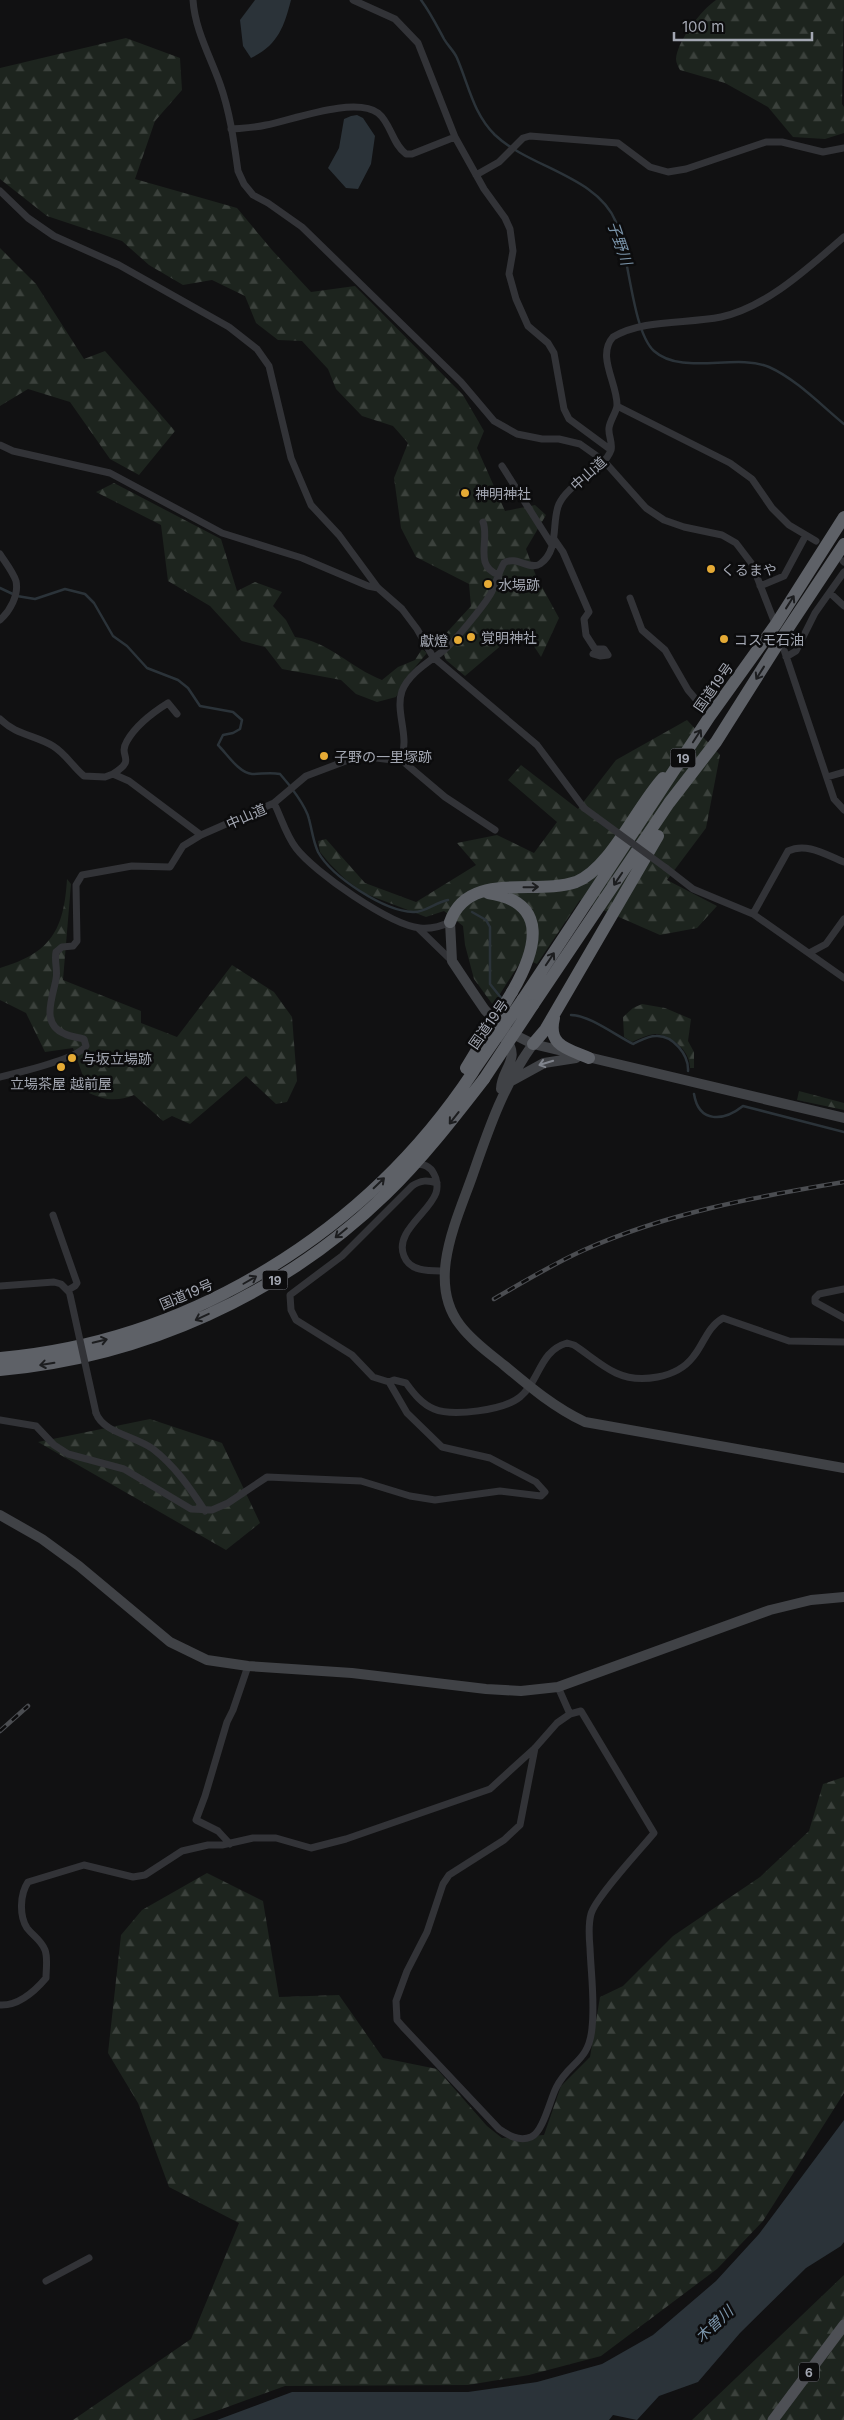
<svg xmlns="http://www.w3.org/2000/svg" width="844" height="2420" font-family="Inter,'Noto Sans JP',sans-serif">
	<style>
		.forest { fill: url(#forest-firs) }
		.water { fill: #2b3339 }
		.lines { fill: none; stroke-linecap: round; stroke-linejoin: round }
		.stream { stroke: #2b3339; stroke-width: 2.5 }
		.street { stroke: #323337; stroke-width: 7 }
		.secondary { stroke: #404246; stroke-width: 10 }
		.primary { stroke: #4e5055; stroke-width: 11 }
		.highway { stroke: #5e6167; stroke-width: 12 }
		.rail-casing { stroke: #4b4d51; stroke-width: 4.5 }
		.rail { stroke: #0c0c0d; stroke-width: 2.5; stroke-dasharray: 8; stroke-linecap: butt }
		.street-bridge { stroke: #323337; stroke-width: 7 }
		.highway-bridge { stroke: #5e6167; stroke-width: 12 }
		.oneway { stroke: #1c1d1f }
		.oneway2 { stroke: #80848c }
		.poi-dot { fill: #e5aa35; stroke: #0c0c0d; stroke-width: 2 }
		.labels { text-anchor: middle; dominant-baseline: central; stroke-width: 5; stroke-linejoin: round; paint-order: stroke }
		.shield { fill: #0c0c0d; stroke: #767880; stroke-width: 1 }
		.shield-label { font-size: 12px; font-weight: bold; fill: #a3a7b2 }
		.street-label { font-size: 14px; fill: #a3a7b2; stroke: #0c0c0d }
		.poi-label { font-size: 14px; fill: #a3a7b2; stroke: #0c0c0d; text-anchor: start }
		.water-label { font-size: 15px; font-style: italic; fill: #7b95ab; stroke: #0c0c0d }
	</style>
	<defs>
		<pattern id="forest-firs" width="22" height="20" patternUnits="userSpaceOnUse" patternTransform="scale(1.25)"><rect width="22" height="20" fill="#1d241e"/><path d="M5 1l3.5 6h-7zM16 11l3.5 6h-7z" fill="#3b413c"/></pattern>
	</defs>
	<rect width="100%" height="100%" fill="#111112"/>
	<path class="forest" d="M716,0H844L842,104L844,107V133L825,139L793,137L768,107L725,83L680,70C678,66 676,63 676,59C677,41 702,9 716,0Z
		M126,38L180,58L182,90L155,121L135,179L237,208L272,250L311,292L355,286L463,395L484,431L477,448L505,511L535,505L546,515L526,549L536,576L559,618L541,657L522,628L465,676L446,660L439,641L471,606L469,584L416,557L401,528L394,478L408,443L393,426L362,416L336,389L328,369L302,341L278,340L256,323L245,296L212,280L183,285L149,265L122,241L47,216L0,179V68Z
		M0,248L36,284L84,359L105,351L175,431L139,475L110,459L70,402L28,389L0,406Z
		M114,483L221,539L237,591L255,582L282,592L273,606L286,620L295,637C328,641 351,668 382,680L398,667L415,660L422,649L427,653L411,672L396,697L377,702L356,694L341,680L282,669L265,647L242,641L210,606L168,581L161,525L96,492Z
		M687,720L720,755L706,828L667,880L717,906L697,928L660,935L580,900L537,964L523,958L493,1005L474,979L465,945L463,926L444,911L426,917L366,894L346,880L330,864L320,852L318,841L326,839L365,883L416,902L476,865L457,843L497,835L534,853L557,822L508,780L521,765L578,809L616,760Z
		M67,879L71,884L63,980L141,1011V1023L177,1037L232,965L274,992L292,1017L297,1081L287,1102L276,1104L246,1076L190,1124L172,1116L163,1121L134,1095C117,1102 105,1100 89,1093L73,1048L45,1052L26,1013L0,1000V968C51,953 64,930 67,879Z
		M642,1004L665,1008L691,1019L688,1041L694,1052V1068H690C691,1052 671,1034 655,1034C647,1035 640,1038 632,1042L624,1037L623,1017L633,1008Z
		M799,1091L844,1103V1110L797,1100Z
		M150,1419L222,1443L260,1523L226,1550L38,1442Z
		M844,1777V2093L763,2221L717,2269L601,2356L529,2375L468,2385L285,2386L192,2420H73L191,2339L239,2223L169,2187L138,2103L108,2053L121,1935L142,1910L207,1873L263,1901L279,1997L339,1995L383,2058L437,2069L487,2126L502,2138L544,2135L561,2086L590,2057L600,1997L623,1986L673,1936L760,1877L809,1831L823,1784Z
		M844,2275V2420H692Z"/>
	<path class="water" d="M255,0H291C284,27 278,45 251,58L243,46L240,20Z
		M357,115L363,118L375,136L371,164L358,189L346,188L328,168L339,148L344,119L351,116Z
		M844,2120V2242L841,2246L806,2268L740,2333L698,2382L659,2396L637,2420L613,2415L609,2420H217L292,2392H468L537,2382L602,2364L653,2335L716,2281L759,2234Z"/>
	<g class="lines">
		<path class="stream" d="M421,0C430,12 437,26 444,39C448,46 454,51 457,58C469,86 473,113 495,135C530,168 597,176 616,222C629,253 632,331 654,351C682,376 736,353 769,367C796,379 821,405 844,424
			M0,588L17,596L35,599L65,589L85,594L94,603L113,636L127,646L147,668L178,680L188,688L200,706L233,712L242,720L240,729L233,733L223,735L218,745C227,754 239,773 252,774C262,774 270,772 280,774C289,784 306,806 309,819C312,830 313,841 318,852C332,877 384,911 413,912C424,913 436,902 448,900
			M472,912L486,920L490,927V984L502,999
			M571,1015C589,1015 615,1035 633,1044C640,1041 647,1036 656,1036C673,1035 689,1055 688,1071
			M694,1094C699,1124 724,1121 743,1106L844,1132"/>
		<path class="street" d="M193,0C195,30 210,56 220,84C230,112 234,142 238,171L244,184L253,195L268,203L302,227L461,382L494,421L517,434L542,439H559L580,444L604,461L646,508L664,520L684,527L722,535L736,543L752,564L776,626
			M353,0L395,19L418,43L455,137L484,189L505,218L510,229L513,251L509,274L516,299L528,326L548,343L554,353L564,409L569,419L611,450
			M231,129C243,128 254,128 266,125C292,120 355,96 378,113C391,123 392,144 406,154H412L455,137
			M476,175L499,162L523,138L530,136L618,143L650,167L668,172L686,169L766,142H782L823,152L844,148
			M0,191L28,218L54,236L119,265L229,327L257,349L269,366L291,458L311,505L339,535L378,588L402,609L417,629L433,657L537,745L584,808
			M617,406L730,463L752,479L772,508L789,525L816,541
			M0,445L13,451L110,473L222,533L302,558L368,586L378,588
			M502,466L552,545
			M483,522C490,540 473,566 499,575
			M554,539L563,552L589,612L584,619L586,635L595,649H604L608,655L600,656L593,654
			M0,554C5,562 13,572 16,581C19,595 10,611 0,620
			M843,561L844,562
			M760,586L784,576L806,535
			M830,593L844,606
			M630,598L642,630L665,650L688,690L710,716
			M780,638L834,799L844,810
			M786,657L796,651L815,613L844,572
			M0,719C16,735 35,735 53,746C66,754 73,767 84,776L105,777L113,774L129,781L201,835
			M399,758L445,797L495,830
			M113,774C138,758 117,758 127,741C136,725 152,713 168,703L177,714
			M827,777L844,772
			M274,803C281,817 286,835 296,848C314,872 390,925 420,928C431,929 440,927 450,922
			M666,868L693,889L753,914L844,978
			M753,914L788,851C807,842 826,855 844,862
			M418,928L452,961
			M809,953L826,944L844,919
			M0,1077C17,1073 77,1059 86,1046L84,1039C78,1037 71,1037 65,1034C40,1024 53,997 56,979C58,970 54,961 56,952L62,947L73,946L77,941L76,885L82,875L132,866L170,867L183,846L201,835L274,803L306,776L359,756L393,760L402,756C409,735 395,711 402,691C409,673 429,662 443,651C455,641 482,608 490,595C496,585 498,573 504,563C516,555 530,571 540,564C560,550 551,522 559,504C570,481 603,472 611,450C613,443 608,435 609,428C610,420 616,413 617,406C618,384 596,356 613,337C643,319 686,324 721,317C767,307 809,267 844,237
			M415,1164C424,1164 430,1166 434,1174C437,1179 438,1187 436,1193C429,1213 394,1232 404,1256C410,1272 430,1271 444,1271
			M53,1215L77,1283L75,1286L68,1290
			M0,1286L54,1282L61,1284L69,1292
			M844,1289L819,1294L815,1298V1302L844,1318
			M389,1382L373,1377L352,1355L296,1320L291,1310L290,1295L342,1256L412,1186C421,1180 427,1180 437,1183
			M96,1413C103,1433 136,1436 153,1449C175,1466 190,1488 205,1511
			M0,1420L36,1426L54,1445L68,1454L124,1469L191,1509L212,1510L228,1503L267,1477L361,1481L410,1496L435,1500L500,1491L541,1496L545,1492L536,1482L490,1458L442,1447L407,1413L389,1382L394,1380L406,1383C414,1394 422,1404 434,1409C453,1417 504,1410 520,1397C540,1381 539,1351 567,1343L574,1345C588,1354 601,1366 616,1373C640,1384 677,1378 693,1357C704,1344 707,1327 723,1318L789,1341L844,1342
			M535,1748L520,1825L504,1840L449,1875L443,1884L427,1932L407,1971L396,2001L397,2020L403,2027L499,2129C508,2135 519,2142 531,2137C543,2132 550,2100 556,2088C568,2062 589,2063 592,2028C595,2001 591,1974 590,1948C589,1937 588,1925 591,1914C595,1898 641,1849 654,1833L581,1711L570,1714
			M230,1844L218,1831L196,1820L205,1796L227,1722L233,1710L248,1666
			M0,2005C18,2006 35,1991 46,1978C46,1969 48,1958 45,1950C41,1940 33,1936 27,1928C19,1916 20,1894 28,1882L84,1865L133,1877L145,1875L182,1851L208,1845H222L253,1838H276L311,1848L346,1839L490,1789L535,1748L557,1723L570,1714L558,1687
			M46,2281L89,2258"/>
		<path class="secondary" d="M450,922L452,961L472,991L485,1010L503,1029L533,1044L844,1118
			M533,1044C504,1084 489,1128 473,1174C457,1220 426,1281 460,1325C472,1341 489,1353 505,1366C530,1387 555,1408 585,1422L844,1468
			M513,1080L544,1063L576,1058
			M501,1089C501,1069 523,1058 504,1038
			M0,1515L42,1539L79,1566L170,1642L207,1660L248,1666L352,1673L486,1689L521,1691L558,1687L770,1610L811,1600L844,1597"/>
		<path class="primary" d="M773,2420L844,2325"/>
		<path class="highway" d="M488,893C551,902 536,951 512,992
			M450,922C468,870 536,896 576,882C610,869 637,806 663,778
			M523,999L710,716L776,624L844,517
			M533,1005L669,803L716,742L781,639L844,544
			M554,1018C547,1046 568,1049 589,1058
			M533,1044L545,1030L658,836
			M0,1358C191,1341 367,1232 473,1072
			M0,1370C143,1357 282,1295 386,1194C422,1159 453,1119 484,1079"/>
		<g class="rail-casing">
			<path id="rail" d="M494,1299C523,1282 553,1264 584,1250C667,1213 755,1197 844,1182
				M0,1731L28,1706"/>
		</g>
		<use href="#rail" class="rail"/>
		<path class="street-bridge" d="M584,808L666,868
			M70,1295L96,1413"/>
		<path class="highway-bridge" d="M466,1068L512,992
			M474,1070L523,999
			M484,1079L533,1005"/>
	</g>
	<defs><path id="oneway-shaft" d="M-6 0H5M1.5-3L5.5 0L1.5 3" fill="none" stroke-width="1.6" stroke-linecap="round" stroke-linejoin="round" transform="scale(1.25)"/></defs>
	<g class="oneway">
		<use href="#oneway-shaft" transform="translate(790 602) rotate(-58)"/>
		<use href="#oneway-shaft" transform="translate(760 673) rotate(122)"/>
		<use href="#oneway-shaft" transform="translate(697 736) rotate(-57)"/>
		<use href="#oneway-shaft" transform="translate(618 879) rotate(124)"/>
		<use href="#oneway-shaft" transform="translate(531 887) rotate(-1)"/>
		<use href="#oneway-shaft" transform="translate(550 959) rotate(-56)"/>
		<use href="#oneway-shaft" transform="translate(454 1118) rotate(128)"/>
		<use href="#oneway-shaft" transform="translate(379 1183) rotate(-44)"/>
		<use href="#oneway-shaft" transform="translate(341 1233) rotate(141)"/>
		<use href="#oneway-shaft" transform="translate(250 1280) rotate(-30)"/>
		<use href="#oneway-shaft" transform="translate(202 1317) rotate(155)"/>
		<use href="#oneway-shaft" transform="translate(100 1341) rotate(-13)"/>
		<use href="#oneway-shaft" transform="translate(47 1364) rotate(171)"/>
	</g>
	<use class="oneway2" href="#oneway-shaft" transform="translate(546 1063) rotate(163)"/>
	<g class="poi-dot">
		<circle cx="465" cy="493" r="5"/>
		<circle cx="711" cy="569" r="5"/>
		<circle cx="488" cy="584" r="5"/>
		<circle cx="471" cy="637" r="5"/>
		<circle cx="724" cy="639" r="5"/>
		<circle cx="458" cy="640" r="5"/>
		<circle cx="324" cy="756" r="5"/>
		<circle cx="72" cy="1058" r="5"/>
		<circle cx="61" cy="1067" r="5"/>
	</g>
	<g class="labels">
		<g class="shield">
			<rect x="670.5" y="748.5" width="25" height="19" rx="4"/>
			<rect x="262.5" y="1270.5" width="25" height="19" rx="4"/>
			<rect x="799" y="2362.5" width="20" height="19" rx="4"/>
		</g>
		<g class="shield-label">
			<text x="683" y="758">19</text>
			<text x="275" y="1280">19</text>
			<text x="809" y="2372">6</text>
		</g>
		<g class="street-label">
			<text transform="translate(588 473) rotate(-42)">中山道</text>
			<text transform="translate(713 687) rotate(-55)">国道19号</text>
			<text transform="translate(246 816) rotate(-24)">中山道</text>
			<text transform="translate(488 1024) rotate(-55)">国道19号</text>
			<text transform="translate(186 1294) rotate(-23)">国道19号</text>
		</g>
		<g class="poi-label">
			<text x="475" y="493">神明神社</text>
			<text x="721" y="569">くるまや</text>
			<text x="498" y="584">水場跡</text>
			<text x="481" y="637">覚明神社</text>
			<text x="734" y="639">コスモ石油</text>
			<text x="448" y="640" text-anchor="end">獻燈</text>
			<text x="334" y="756">子野の一里塚跡</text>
			<text x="82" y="1058">与坂立場跡</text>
			<text x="61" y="1083" text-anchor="middle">立場茶屋 越前屋</text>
		</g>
		<g class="water-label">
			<text transform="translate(620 243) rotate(71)">子野川</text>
			<text transform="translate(714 2324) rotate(-43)">木曽川</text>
		</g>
	</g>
	<path d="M674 32v8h138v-8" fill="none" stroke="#a3a7b2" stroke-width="2.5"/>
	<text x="682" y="32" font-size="15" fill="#a3a7b2" stroke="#0c0c0d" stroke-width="4" paint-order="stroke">100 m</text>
</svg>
